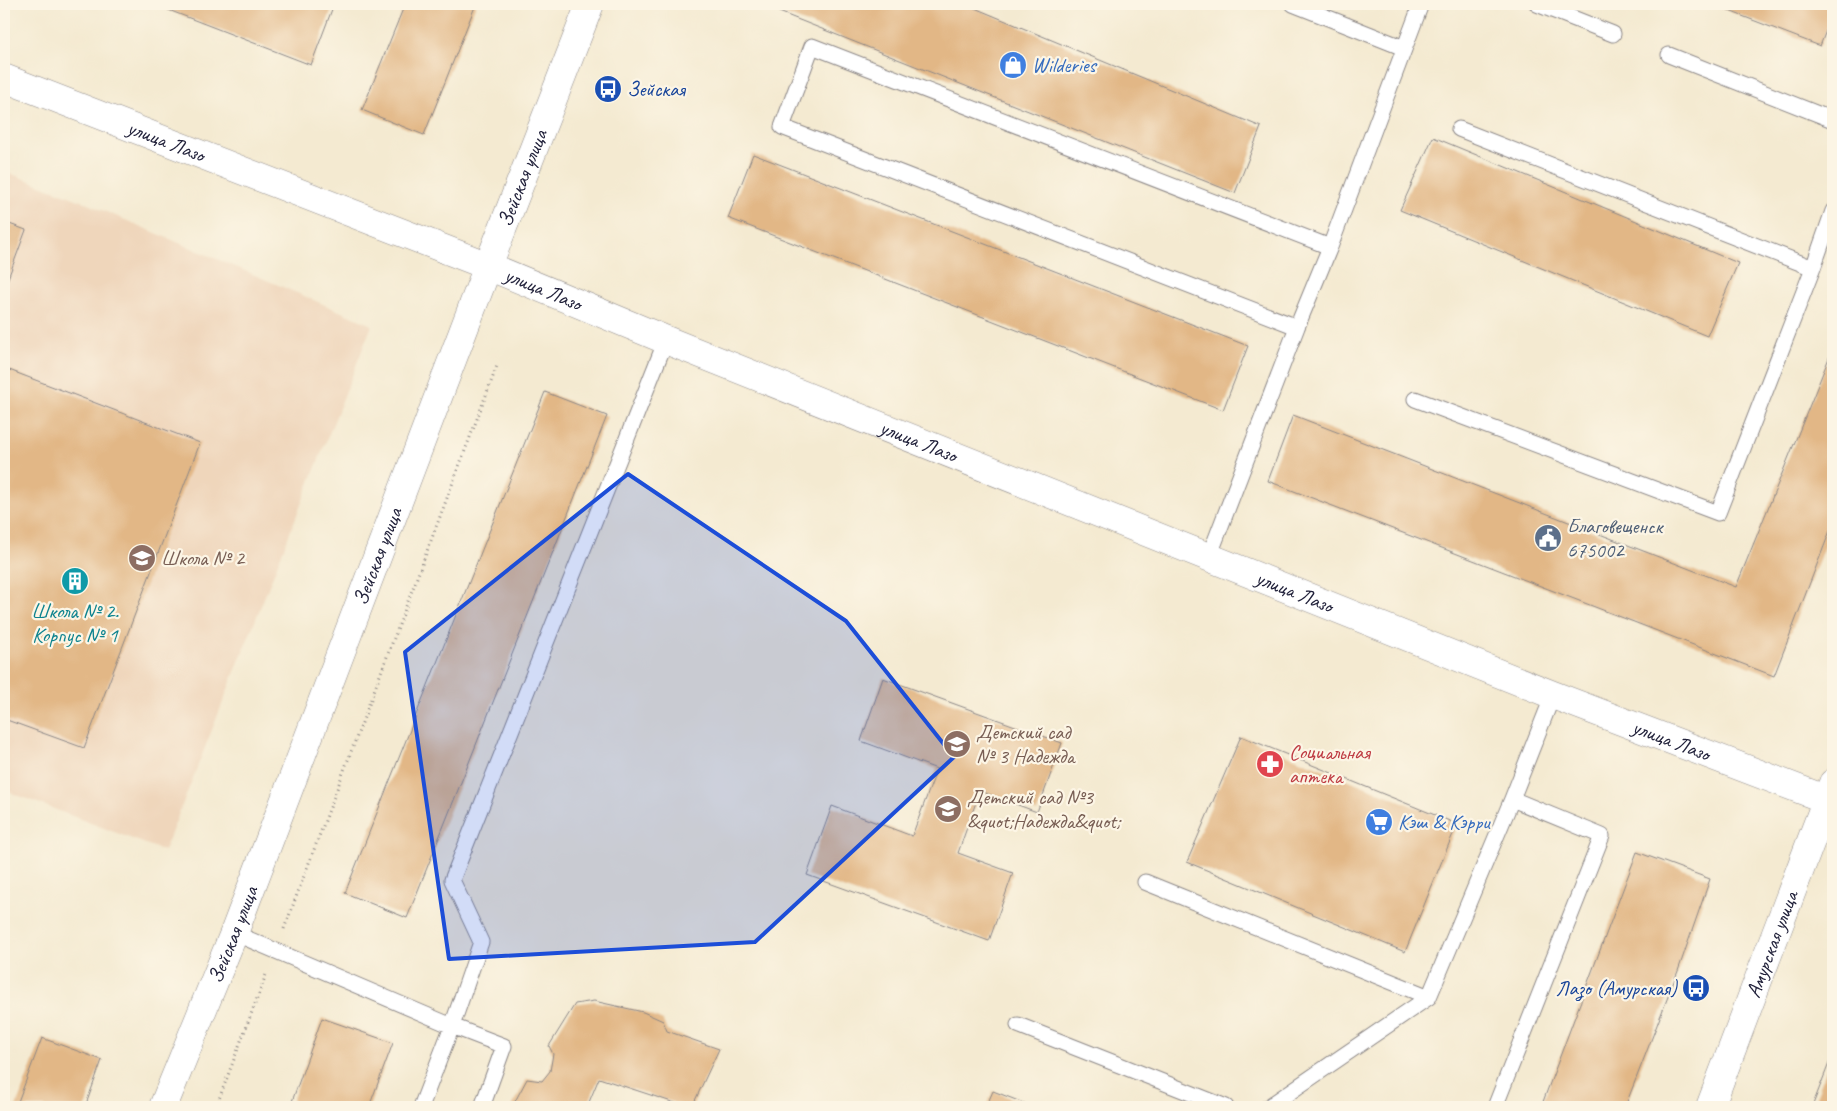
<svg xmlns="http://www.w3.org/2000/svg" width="1837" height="1111" font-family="Caveat,sans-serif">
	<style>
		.built { fill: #efd6bb }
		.building { fill: #e2b786 }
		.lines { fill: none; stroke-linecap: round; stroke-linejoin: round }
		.lane-casing { stroke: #8b8686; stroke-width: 17 }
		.secondary-casing { stroke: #8b8686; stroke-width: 29 }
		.path { stroke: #8b8686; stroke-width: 3; stroke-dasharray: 1 4; stroke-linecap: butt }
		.lane { stroke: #fff; stroke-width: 15 }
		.secondary { stroke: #fff; stroke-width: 28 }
		.marked { fill: #1d4ed8; fill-opacity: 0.2; stroke: #1d4ed8; stroke-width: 4; stroke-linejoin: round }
		.labels { text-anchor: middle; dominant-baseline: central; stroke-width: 4.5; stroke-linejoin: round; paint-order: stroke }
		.shop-label { font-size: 21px; fill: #366cbe; stroke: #fcf5e5; text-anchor: start }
		.transit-label { font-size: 21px; fill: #164399; stroke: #fcf5e5; text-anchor: start }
		.street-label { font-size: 21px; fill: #22223b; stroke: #fcf5e5 }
		.service-label { font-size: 21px; fill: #4e5e75; stroke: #fcf5e5; text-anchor: start }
		.education-label { font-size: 21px; fill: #785e54; stroke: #fcf5e5; text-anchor: start }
		.culture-label { font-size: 21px; fill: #0d838f; stroke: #fcf5e5 }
		.health-label { font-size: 21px; fill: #be3a42; stroke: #fcf5e5; text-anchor: start }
	</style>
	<rect width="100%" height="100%" fill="#fcf5e5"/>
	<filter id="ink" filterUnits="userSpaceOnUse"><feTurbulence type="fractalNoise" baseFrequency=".02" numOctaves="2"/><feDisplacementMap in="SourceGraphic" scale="10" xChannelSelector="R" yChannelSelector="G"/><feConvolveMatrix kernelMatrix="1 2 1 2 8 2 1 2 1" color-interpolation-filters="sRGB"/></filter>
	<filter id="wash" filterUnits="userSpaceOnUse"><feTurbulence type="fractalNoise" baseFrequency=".0096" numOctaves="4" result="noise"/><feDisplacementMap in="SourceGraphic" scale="20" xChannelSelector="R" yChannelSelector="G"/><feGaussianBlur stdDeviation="1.12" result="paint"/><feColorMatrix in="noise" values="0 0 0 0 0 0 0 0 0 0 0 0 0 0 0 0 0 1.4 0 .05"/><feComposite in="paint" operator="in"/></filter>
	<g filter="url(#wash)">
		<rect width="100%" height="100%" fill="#f4ead1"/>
		<path class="built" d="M4,171L69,196L372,325L164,851L4,790Z"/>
		<g id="blocks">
			<path class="building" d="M153,4H334L311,65Z
				M405,4H476L424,135L362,110Z
				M759,4H965L1261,127L1235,193Z
				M1711,4H1833V13L1820,46Z
				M1433,137L1738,263L1707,336L1400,210Z
				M753,154L1248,346L1223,410L728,218Z
				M4,222L26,230L7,281L4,279Z
				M1833,348V523L1774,676L1268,481L1293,415L1736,587Z
				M4,368L200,443L84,748L4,719Z
				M545,392L607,416L407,918L345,893Z
				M883,678L1062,743L1037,812L980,791L958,853L1013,873L989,941L807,875L832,806L912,836L937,769L861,741Z
				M1241,736L1457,824L1405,952L1187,862Z
				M1637,852L1710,879L1678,971L1625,1107H1541Z
				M594,1001L643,1012L663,1021L667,1031L719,1049L692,1107H687L599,1078L587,1107H512L527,1079L542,1081L550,1071L553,1054L549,1046L575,1004Z
				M322,1018L393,1043L369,1107H290Z
				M42,1038L102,1060L85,1107H16Z
				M1833,1053V1107H1812Z
				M993,1091L1034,1107H986Z"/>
		</g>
	</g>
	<g filter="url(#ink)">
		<use href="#blocks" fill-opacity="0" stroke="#8b8686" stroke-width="1"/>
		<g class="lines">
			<g class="lane-casing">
				<path id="lane" d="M1293,4L1404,48
					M1537,4L1613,34
					M1669,55L1833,120
					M1459,129L1813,268L1833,211
					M1297,327L782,127L812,46L1330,247
					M1415,399L1718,513L1813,268
					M1209,557L1297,327L1330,247L1421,4
					M1145,882L1429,997L1512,799L1553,695
					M234,933L452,1026L481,942L452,880L666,340
					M1018,1025L1226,1107
					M421,1107L452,1026L504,1046L482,1107
					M1268,1107L1429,997
					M1495,1107L1602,836L1512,799"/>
			</g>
			<g class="secondary-casing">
				<g id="secondary">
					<path id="s1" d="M4,78L488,266L666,340L1553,695L1833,802"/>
					<path id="s2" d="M163,1107L234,933L488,266L590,4"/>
					<path id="s3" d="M1710,1107L1833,783"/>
				</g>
			</g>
			<path class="path" d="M284,929L497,366
				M216,1107L267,972"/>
			<use href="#lane" class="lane"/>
			<use href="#secondary" class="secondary"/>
		</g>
	</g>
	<path class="marked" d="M628,474L846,621L954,757L755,942L449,959L405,652Z"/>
	<defs>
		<g id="shop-disc" transform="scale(1.4375)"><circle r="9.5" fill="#3f7fe0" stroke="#fcf5e5"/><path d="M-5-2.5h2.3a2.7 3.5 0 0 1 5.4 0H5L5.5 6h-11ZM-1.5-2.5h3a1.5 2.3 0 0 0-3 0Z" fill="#fff"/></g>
		<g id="bus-disc" transform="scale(1.4375)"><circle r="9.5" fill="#1a4fb4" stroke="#fcf5e5"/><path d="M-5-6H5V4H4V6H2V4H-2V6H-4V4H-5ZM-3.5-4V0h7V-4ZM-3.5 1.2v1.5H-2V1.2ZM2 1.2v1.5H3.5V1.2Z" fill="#fff"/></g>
		<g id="civic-disc" transform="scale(1.4375)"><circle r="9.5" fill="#5c6f8a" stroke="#fcf5e5"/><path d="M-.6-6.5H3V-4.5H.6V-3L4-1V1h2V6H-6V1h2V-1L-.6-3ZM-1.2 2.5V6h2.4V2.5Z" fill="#fff"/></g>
		<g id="school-disc" transform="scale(1.4375)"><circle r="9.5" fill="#8d6e63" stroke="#fcf5e5"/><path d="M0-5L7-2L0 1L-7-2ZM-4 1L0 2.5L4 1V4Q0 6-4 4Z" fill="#fff"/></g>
		<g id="building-disc" transform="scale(1.4375)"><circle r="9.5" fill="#0f9aa8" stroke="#fcf5e5"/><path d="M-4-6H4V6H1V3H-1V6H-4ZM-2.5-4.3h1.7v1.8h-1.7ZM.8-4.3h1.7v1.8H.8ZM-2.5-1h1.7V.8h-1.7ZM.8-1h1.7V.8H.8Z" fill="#fff"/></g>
		<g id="pharmacy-disc" transform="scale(1.4375)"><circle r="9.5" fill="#e0444e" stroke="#fcf5e5"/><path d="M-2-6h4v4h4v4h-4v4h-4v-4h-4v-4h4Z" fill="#fff"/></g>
		<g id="supermarket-disc" transform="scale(1.4375)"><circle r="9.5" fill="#3f7fe0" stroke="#fcf5e5"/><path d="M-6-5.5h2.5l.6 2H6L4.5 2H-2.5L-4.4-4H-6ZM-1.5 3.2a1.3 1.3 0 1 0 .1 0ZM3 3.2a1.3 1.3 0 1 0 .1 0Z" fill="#fff"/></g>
	</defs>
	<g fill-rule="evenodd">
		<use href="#shop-disc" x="1013" y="65"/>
		<use href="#bus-disc" x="608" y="89"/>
		<use href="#civic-disc" x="1548" y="538"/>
		<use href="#school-disc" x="142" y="558"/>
		<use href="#building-disc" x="75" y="581"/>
		<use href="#school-disc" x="957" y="744"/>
		<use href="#pharmacy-disc" x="1270" y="764"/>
		<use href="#school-disc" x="948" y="809"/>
		<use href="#supermarket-disc" x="1379" y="822"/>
		<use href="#bus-disc" x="1696" y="988"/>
	</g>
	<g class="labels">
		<g class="shop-label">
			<text x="1032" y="65">Wilderies</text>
			<text x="1398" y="822">Кэш &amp; Кэрри</text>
		</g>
		<g class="transit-label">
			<text x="627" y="89">Зейская</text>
			<text x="1677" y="988" text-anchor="end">Лазо (Амурская)</text>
		</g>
		<g class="street-label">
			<text stroke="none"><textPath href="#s1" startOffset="174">улица Лазо</textPath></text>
			<text stroke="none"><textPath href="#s2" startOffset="996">Зейская улица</textPath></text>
			<text stroke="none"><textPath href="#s1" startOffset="579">улица Лазо</textPath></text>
			<text stroke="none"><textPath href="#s1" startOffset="984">улица Лазо</textPath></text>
			<text stroke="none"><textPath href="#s2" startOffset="591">Зейская улица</textPath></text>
			<text stroke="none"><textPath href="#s1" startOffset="1389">улица Лазо</textPath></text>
			<text stroke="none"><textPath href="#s1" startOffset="1794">улица Лазо</textPath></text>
			<text stroke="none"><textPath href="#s2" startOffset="186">Зейская улица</textPath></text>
			<text stroke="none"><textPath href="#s3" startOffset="174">Амурская улица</textPath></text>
		</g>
		<g class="service-label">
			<text x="1567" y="526">Благовещенск<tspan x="1567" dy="24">675002</tspan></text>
		</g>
		<g class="education-label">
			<text x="161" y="558">Школа № 2</text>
			<text x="976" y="732">Детский сад<tspan x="976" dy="24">№ 3 Надежда</tspan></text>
			<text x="967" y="797">Детский сад №3<tspan x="967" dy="24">&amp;quot;Надежда&amp;quot;</tspan></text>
		</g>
		<g class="culture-label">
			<text x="75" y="611">Школа № 2.<tspan x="75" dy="24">Корпус № 1</tspan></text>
		</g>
		<g class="health-label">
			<text x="1289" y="752">Социальная<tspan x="1289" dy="24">аптека</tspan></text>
		</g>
	</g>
	<rect width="1837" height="1111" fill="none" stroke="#fcf5e5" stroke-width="20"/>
</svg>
